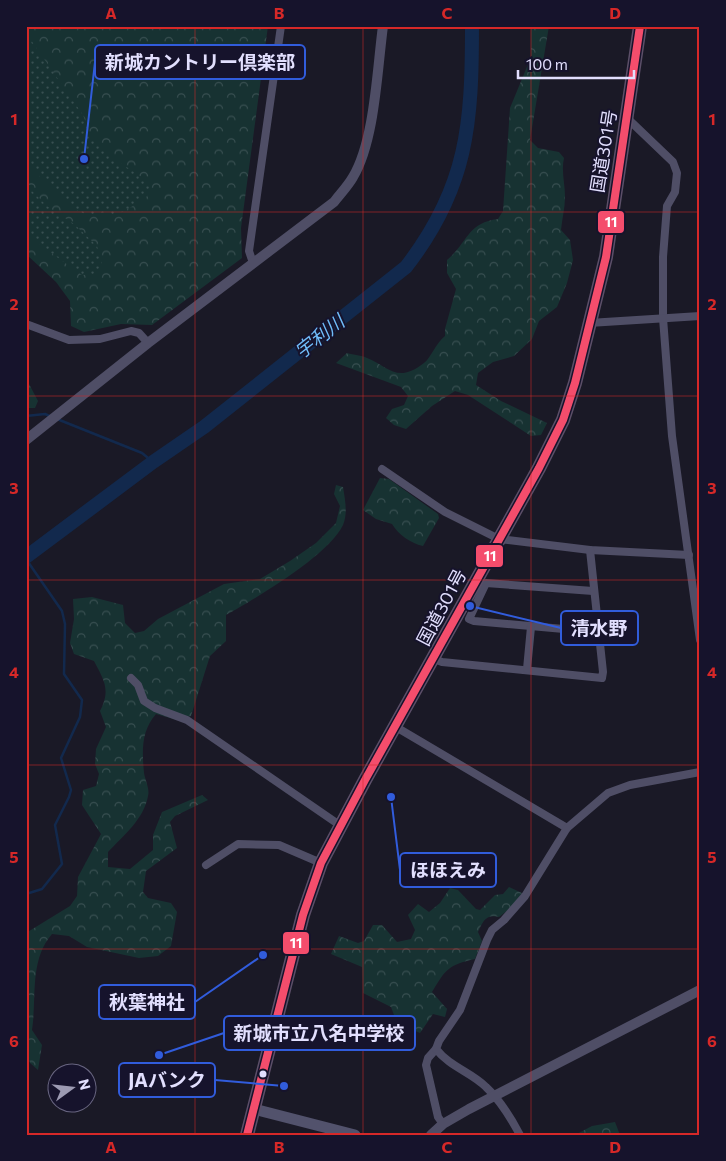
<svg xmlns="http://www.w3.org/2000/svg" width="726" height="1161" viewBox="0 0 726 1161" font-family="Commissioner,'Noto Sans JP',sans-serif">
<defs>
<pattern id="grass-dots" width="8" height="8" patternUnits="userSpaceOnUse" patternTransform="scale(1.25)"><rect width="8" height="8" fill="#173232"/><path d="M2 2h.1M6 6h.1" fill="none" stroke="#384f51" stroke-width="1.8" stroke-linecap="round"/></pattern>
<pattern id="forest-crowns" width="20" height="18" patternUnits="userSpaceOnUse" patternTransform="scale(1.25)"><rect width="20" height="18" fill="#173232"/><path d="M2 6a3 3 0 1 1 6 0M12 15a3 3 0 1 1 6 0" fill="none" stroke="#384f51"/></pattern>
</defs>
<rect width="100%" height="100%" fill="#1a1926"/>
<polygon fill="url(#grass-dots)" points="26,26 152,172 153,203 92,282 26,244"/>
<g fill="url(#forest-crowns)">
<polygon points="26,26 268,26 241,228 242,258 152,325 121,324 84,332 71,326 70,301 56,282 26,254 26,235 82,275 95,274 102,264 97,246 74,224 47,206 26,185 26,160 41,178 73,208 87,215 106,212 115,215 126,210 146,198 150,190 149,182 107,154 92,139 83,115 26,33"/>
<path d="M 531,26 L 549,26 L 530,140 L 538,148 L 559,152 L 564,158 C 561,171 565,183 565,197 C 565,208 562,219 561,230 L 570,240 L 573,260 L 567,283 L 557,307 L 539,321 L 532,339 L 514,356 L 493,362 L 478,373 L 476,385 L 501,401 L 547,423 L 541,435 L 531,436 L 468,395 L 455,391 L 432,406 L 406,429 L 394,425 L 386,418 L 392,409 L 404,405 L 408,396 L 401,387 L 336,363 L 347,353 C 354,355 361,355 367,358 C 389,367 397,384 424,363 C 431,358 435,344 445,336 L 445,329 L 456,289 L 447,273 L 447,260 C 469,241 467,223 498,219 L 503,211 L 510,108 L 531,57 Z"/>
<polygon points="26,371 28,382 38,401 35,408 26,408"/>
<path d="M 380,478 L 389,479 L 438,514 L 439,518 L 423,546 C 410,543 399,535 392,524 L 376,519 L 363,510 Z"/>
<path d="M 336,485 L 343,487 C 345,500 348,513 343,525 C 328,556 256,598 226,615 L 226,641 L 210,656 L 191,716 L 177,720 L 156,714 C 141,731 142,751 144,773 C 145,780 150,789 148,796 C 144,819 123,836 108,852 L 108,867 L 130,869 L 153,850 L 153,835 L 162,812 L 202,795 L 208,800 L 175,816 L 170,822 L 177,848 L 146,871 L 143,892 L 148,898 L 171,903 L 177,912 L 171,946 L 158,956 L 139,958 L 87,947 L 69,936 L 52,934 C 29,960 37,998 32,1030 L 42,1045 L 38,1070 L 30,1063 L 26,1049 L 26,933 L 70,906 L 77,896 L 78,877 L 101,834 L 82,805 L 83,790 L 96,786 L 99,774 L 95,764 L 96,749 L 106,727 L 100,711 C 111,690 104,680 94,661 L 74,654 L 70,643 L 74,619 L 73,599 L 92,597 L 123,605 L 125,623 L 135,633 L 144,631 L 158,619 L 224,584 L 260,579 L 290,561 L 316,543 L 336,523 L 340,506 L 334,494 Z"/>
<path d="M 509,887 L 522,893 L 512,907 L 499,917 C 485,914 483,922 478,932 L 482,941 L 475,959 C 448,965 446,969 432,992 L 447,1009 L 445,1017 L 433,1014 L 420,1033 L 397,1023 L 391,1007 L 363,993 L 362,967 L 331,954 L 339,936 L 358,943 L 364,941 L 373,925 L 382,925 L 397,942 L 411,939 L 415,930 L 408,915 L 418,904 L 429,912 L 440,903 L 450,888 L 458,890 L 476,909 L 480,910 L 495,895 L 503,894 Z"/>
<polygon points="615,1122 620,1135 575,1135 592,1126"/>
</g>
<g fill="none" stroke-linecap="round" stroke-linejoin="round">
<g stroke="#12294d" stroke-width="2.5">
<polyline points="26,416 45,414 52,417"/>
<polyline points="57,419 142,453 153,462"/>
<polyline points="26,559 62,611 65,624 64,674 82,700 80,717 61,758 71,790 69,797 55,825 62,864 42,889 26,894"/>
</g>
<path stroke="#12294d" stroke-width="14" d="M 26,557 L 153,462 L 204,427 L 406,267 C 468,187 472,123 472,26"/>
<g stroke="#4f4e66" stroke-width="8">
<polyline points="627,118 673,162 677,173 675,192 667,206 663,257 663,318 672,436 700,640"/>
<polyline points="253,263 249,251 281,26"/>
<polyline points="589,323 700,316"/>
<polyline points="26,324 69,340 100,339 131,331 139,333 148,343"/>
<polyline points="382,469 445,512 499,539 590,550 689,555"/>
<polyline points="593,591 486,583 469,619 474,621 597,632"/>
<polyline points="434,659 442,662 602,678 603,672 590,550"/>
<polyline points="527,669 531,627"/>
<polyline points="131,678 138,685 144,701 155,708 187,720 341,826"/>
<polyline points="396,727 567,828"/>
<polyline points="206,865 238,844 279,845 321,863"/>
<polyline points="436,1049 428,1058 426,1065 438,1117 443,1124"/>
<path d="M 520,1135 C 511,1118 500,1100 486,1087 C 471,1072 450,1067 436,1049 L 439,1041 L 460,1010 L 487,940 L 492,930 L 504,920 L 525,896 L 567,828 L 608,793 L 630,785 L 700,772"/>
</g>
<g stroke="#4f4e66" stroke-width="10">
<path d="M 26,440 L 148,343 L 334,202 C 340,194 348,186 353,177 C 375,140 377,70 383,26"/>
<polyline points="431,1135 443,1124 469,1109 700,990"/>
</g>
<polyline stroke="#52526c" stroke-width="11" points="254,1109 355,1135"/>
<polyline stroke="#5c4f68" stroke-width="14" points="247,1135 303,915 321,863 365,780 539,468 563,420 575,383 606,257 640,26"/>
<g stroke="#16132c" stroke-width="11">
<polyline id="bus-1" points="247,1135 303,915 321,863 365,780 539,468 563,420 575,383 606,257 640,26"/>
</g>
<use href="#bus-1" stroke="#f44d6c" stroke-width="8"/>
</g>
<path fill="none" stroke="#d62828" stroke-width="1" stroke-opacity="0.55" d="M 195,26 L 195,1135M 363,26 L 363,1135M 531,26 L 531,1135M 26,212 L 700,212M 26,396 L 700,396M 26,580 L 700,580M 26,765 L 700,765M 26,949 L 700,949"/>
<circle fill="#e2dffe" stroke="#16132c" stroke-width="2" cx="263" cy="1074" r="4.5"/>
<g text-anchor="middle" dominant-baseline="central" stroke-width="4" stroke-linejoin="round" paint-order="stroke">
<g font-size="18" fill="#e2dffe" stroke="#16132c">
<text transform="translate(603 151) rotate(-81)">国道301号</text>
<text transform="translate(441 607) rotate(-62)">国道301号</text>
</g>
<g font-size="19" font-style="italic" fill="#70bdfa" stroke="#16132c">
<text transform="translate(319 336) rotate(-38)">宇利川</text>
</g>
</g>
<path fill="none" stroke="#315cdc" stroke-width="2" d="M84 159L95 62M470 606L561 628M391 797L400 870M263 955L195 1002M159 1055L224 1033M284 1086L215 1080"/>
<g fill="#315cdc" stroke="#16132c" stroke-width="2">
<circle cx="84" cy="159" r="5"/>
<circle cx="470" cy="606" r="5"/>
<circle cx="391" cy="797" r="5"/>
<circle cx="263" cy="955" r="5"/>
<circle cx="159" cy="1055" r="5"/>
<circle cx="284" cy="1086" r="5"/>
</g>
<g fill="#16132c" stroke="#315cdc" stroke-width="2">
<rect x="95" y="45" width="210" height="34" rx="5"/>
<rect x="561" y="611" width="77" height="34" rx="5"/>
<rect x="400" y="853" width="96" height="34" rx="5"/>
<rect x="99" y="985" width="96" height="34" rx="5"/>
<rect x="224" y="1016" width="191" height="34" rx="5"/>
<rect x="119" y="1063" width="96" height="34" rx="5"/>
</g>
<g font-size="19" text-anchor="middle" font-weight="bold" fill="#e2dffe">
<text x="200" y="69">新城カントリー倶楽部</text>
<text x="599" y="635">清水野</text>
<text x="448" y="877">ほほえみ</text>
<text x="147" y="1009">秋葉神社</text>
<text x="319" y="1040">新城市立八名中学校</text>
<text x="167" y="1087">JAバンク</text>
</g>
<g stroke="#16132c" stroke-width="2">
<rect x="597" y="210" width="28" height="24" rx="5" fill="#f44d6c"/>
<rect x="475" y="544" width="29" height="24" rx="5" fill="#f44d6c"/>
<rect x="282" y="931" width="28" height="24" rx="5" fill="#f44d6c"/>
</g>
<g font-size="14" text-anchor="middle" font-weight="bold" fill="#fff">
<text x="611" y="227">11</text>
<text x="490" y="561">11</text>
<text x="296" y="948">11</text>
</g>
<rect width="726" height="1161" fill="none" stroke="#16132c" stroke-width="55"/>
<g transform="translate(72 1088) rotate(75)"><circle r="24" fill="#16132c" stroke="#686580"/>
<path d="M0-4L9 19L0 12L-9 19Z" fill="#9c9ab2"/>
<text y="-8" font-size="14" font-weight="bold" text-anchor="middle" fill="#e2dffe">N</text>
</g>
<path d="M518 70v8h116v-8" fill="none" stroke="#e2dffe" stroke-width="2.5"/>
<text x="526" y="70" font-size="15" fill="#e2dffe" stroke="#16132c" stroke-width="4" paint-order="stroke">100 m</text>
<rect x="28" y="28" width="670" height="1106" fill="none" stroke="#d62828" stroke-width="2"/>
<g font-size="16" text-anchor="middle" font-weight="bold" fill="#d62828">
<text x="111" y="19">A</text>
<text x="279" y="19">B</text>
<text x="447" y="19">C</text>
<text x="615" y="19">D</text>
<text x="14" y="125">1</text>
<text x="712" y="125">1</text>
<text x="14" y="310">2</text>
<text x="712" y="310">2</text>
<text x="14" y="494">3</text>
<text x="712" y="494">3</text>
<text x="14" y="678">4</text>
<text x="712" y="678">4</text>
<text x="14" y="863">5</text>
<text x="712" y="863">5</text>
<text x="14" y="1047">6</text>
<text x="712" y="1047">6</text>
<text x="111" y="1153">A</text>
<text x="279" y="1153">B</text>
<text x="447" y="1153">C</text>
<text x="615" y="1153">D</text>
</g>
</svg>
